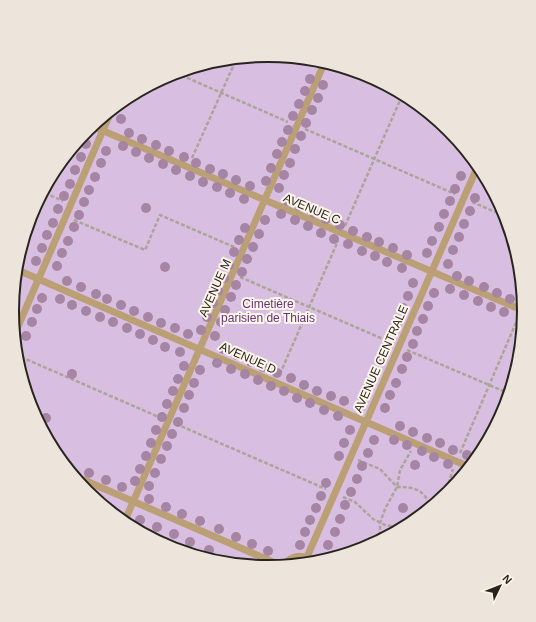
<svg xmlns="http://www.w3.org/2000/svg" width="536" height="622" viewBox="0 0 536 622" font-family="Helvetica,sans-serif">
<rect width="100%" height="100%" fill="#f3e9da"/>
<circle fill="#d8bfe1" cx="268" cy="311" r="253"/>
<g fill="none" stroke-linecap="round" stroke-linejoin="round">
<g stroke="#aca498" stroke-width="2.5" stroke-dasharray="4 2" stroke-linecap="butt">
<polyline points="176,73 288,122"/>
<polyline points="305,129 455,194"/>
<polyline points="192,158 235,62"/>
<polyline points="45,193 63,201"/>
<polyline points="472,202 505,216"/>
<polyline points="74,220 145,250 160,215 234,247"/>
<polyline points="345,226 401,98"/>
<polyline points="240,277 390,342"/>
<polyline points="407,350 508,393"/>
<polyline points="21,357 161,418"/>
<polyline points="280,374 338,241"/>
<polyline points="176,424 326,489"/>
<polyline points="460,453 518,318"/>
<path d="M 358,460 L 380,469 L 397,487 C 414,487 423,489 430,505"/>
<polyline points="445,495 453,469"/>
<polyline points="343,497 355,502 373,519 385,525 397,527"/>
<polyline points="376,541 380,532 380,523 385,509 397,487 400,470 411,451"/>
</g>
<g stroke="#bca075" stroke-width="7">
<polyline points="92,126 524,311"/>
<polyline points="20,271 467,466"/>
<polyline points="16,331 110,114"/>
<polyline points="77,477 280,565"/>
<polyline points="126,518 323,66"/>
<polyline points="307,557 476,170"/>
<path d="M 285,564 C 291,556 300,554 309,559"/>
</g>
</g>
<g fill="#a585a3">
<circle cx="310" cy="79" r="5"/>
<circle cx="323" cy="85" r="5"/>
<circle cx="305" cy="91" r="5"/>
<circle cx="318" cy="98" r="5"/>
<circle cx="299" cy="104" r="5"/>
<circle cx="312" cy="110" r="5"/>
<circle cx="293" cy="116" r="5"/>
<circle cx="121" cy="119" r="5"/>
<circle cx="306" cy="123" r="5"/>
<circle cx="288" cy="130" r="5"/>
<circle cx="129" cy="133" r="5"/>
<circle cx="301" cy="136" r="5"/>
<circle cx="142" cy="139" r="5"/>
<circle cx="282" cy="142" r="5"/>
<circle cx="86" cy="144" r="5"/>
<circle cx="156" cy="145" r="5"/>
<circle cx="123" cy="146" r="5"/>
<circle cx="295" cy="149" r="5"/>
<circle cx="106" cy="151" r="5"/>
<circle cx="169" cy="151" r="5"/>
<circle cx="136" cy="152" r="5"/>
<circle cx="277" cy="154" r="5"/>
<circle cx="81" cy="157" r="5"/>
<circle cx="184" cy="157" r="5"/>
<circle cx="149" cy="158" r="5"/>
<circle cx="101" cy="163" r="5"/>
<circle cx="196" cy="163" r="5"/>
<circle cx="290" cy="163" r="5"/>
<circle cx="163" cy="164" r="5"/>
<circle cx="271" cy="168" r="5"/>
<circle cx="210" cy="169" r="5"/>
<circle cx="75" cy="170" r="5"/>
<circle cx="176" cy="170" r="5"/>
<circle cx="223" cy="174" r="5"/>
<circle cx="284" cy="175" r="5"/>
<circle cx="190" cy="176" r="5"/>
<circle cx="461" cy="176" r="5"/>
<circle cx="95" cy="177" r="5"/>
<circle cx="236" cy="180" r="5"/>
<circle cx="266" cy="181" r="5"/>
<circle cx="203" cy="182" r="5"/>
<circle cx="70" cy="184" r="5"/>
<circle cx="250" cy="186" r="5"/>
<circle cx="217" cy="187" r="5"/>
<circle cx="279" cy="188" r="5"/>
<circle cx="455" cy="189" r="5"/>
<circle cx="89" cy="190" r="5"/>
<circle cx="230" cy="193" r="5"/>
<circle cx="64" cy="196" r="5"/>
<circle cx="475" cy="198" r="5"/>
<circle cx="244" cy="199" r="5"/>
<circle cx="287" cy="201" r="5"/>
<circle cx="450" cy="201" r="5"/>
<circle cx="84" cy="202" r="5"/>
<circle cx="299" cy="206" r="5"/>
<circle cx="146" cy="208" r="5"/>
<circle cx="58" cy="209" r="5"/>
<circle cx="470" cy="211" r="5"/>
<circle cx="314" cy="213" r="5"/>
<circle cx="281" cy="214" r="5"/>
<circle cx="444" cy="214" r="5"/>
<circle cx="79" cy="215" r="5"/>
<circle cx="326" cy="219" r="5"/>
<circle cx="265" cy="220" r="5"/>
<circle cx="295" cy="220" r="5"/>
<circle cx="53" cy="223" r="5"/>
<circle cx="464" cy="224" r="5"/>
<circle cx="340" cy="225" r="5"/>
<circle cx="308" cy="226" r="5"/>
<circle cx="74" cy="227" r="5"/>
<circle cx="439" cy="227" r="5"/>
<circle cx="245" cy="228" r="5"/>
<circle cx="353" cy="231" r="5"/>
<circle cx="321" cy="233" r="5"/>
<circle cx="259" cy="234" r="5"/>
<circle cx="47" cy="235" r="5"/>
<circle cx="367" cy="237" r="5"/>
<circle cx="459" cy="237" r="5"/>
<circle cx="334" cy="239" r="5"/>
<circle cx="239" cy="240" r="5"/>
<circle cx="68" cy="241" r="5"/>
<circle cx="432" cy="241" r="5"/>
<circle cx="379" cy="242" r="5"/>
<circle cx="348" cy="244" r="5"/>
<circle cx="253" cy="247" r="5"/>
<circle cx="42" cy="248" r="5"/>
<circle cx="393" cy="248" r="5"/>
<circle cx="453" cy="250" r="5"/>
<circle cx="362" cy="251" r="5"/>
<circle cx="234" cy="252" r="5"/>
<circle cx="62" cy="253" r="5"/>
<circle cx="427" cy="253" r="5"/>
<circle cx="407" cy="255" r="5"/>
<circle cx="375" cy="256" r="5"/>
<circle cx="247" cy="259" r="5"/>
<circle cx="36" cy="261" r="5"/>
<circle cx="387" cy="262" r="5"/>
<circle cx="448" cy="264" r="5"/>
<circle cx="229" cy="265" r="5"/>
<circle cx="57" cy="266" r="5"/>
<circle cx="165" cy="267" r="5"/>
<circle cx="402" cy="268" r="5"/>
<circle cx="242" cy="272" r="5"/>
<circle cx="457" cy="276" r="5"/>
<circle cx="224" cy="278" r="5"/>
<circle cx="67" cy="281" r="5"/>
<circle cx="469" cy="281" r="5"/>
<circle cx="413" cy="283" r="5"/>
<circle cx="236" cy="285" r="5"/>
<circle cx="81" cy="287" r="5"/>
<circle cx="484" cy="287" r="5"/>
<circle cx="450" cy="289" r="5"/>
<circle cx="218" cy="291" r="5"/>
<circle cx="434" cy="293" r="5"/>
<circle cx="497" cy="293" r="5"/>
<circle cx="96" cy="294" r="5"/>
<circle cx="464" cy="295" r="5"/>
<circle cx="408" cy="296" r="5"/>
<circle cx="231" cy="297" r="5"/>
<circle cx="42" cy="298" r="5"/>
<circle cx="60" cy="299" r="5"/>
<circle cx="107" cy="299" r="5"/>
<circle cx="510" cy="299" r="5"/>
<circle cx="478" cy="301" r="5"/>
<circle cx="213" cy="303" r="5"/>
<circle cx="72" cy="305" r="5"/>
<circle cx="121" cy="305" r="5"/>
<circle cx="428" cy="306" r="5"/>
<circle cx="491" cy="307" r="5"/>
<circle cx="403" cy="308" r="5"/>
<circle cx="37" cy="309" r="5"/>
<circle cx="225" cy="310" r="5"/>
<circle cx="86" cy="311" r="5"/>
<circle cx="134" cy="311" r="5"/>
<circle cx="504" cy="312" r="5"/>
<circle cx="100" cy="317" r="5"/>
<circle cx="148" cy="317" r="5"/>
<circle cx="207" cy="317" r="5"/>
<circle cx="423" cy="319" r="5"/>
<circle cx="398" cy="321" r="5"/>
<circle cx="32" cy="322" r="5"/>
<circle cx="113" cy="322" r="5"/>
<circle cx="221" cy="322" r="5"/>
<circle cx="161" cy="323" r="5"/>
<circle cx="127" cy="328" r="5"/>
<circle cx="175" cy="328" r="5"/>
<circle cx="201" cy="330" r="5"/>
<circle cx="417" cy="331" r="5"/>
<circle cx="140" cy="334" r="5"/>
<circle cx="188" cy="334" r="5"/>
<circle cx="392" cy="334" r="5"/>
<circle cx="26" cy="336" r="5"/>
<circle cx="215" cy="336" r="5"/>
<circle cx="153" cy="340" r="5"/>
<circle cx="413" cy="344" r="5"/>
<circle cx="165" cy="347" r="5"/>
<circle cx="386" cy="347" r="5"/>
<circle cx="223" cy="349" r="5"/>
<circle cx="180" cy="352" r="5"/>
<circle cx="237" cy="355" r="5"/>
<circle cx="407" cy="357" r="5"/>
<circle cx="381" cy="360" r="5"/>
<circle cx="251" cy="362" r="5"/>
<circle cx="217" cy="363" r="5"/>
<circle cx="184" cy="366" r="5"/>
<circle cx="263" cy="367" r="5"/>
<circle cx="231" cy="369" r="5"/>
<circle cx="402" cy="369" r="5"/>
<circle cx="200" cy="370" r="5"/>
<circle cx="277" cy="373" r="5"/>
<circle cx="375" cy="373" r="5"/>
<circle cx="72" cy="374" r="5"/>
<circle cx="245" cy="374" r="5"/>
<circle cx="291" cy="378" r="5"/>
<circle cx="178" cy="379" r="5"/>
<circle cx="258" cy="380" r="5"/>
<circle cx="194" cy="383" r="5"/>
<circle cx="396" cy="383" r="5"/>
<circle cx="304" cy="385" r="5"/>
<circle cx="271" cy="386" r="5"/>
<circle cx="369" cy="386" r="5"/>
<circle cx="173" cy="391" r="5"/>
<circle cx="284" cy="391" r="5"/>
<circle cx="317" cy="391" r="5"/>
<circle cx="189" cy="395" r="5"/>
<circle cx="390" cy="395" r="5"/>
<circle cx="331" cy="396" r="5"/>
<circle cx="297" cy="398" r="5"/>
<circle cx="364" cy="399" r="5"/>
<circle cx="344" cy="401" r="5"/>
<circle cx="310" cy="403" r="5"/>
<circle cx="167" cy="404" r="5"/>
<circle cx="184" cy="408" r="5"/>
<circle cx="385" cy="408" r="5"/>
<circle cx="324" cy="410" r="5"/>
<circle cx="338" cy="416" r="5"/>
<circle cx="162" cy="417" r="5"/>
<circle cx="46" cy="418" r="5"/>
<circle cx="178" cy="422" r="5"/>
<circle cx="400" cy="426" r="5"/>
<circle cx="156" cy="430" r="5"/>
<circle cx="350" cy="430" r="5"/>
<circle cx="413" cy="432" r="5"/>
<circle cx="172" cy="434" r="5"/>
<circle cx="427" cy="438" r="5"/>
<circle cx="374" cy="440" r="5"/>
<circle cx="394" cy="440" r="5"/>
<circle cx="151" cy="443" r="5"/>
<circle cx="344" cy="443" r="5"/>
<circle cx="440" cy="443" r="5"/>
<circle cx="407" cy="445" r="5"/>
<circle cx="167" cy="446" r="5"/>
<circle cx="453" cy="450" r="5"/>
<circle cx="422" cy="451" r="5"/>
<circle cx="368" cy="453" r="5"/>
<circle cx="467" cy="455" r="5"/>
<circle cx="146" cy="456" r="5"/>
<circle cx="339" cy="456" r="5"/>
<circle cx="434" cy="457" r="5"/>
<circle cx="161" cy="459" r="5"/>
<circle cx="448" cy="464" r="5"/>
<circle cx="415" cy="465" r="5"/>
<circle cx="362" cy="466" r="5"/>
<circle cx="140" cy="469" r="5"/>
<circle cx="89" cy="473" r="5"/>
<circle cx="155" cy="473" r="5"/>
<circle cx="357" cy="479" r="5"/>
<circle cx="106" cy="480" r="5"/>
<circle cx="135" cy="481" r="5"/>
<circle cx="326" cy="483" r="5"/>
<circle cx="149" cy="486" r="5"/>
<circle cx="122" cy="487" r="5"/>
<circle cx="351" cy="492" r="5"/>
<circle cx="321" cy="496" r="5"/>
<circle cx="149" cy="499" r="5"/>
<circle cx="345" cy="505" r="5"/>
<circle cx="166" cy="507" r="5"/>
<circle cx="316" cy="508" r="5"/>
<circle cx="403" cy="508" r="5"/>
<circle cx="182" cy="514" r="5"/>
<circle cx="340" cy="519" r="5"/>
<circle cx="140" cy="520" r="5"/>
<circle cx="310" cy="520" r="5"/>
<circle cx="200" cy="521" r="5"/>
<circle cx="157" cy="527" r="5"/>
<circle cx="219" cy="529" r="5"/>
<circle cx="305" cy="532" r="5"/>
<circle cx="335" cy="532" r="5"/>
<circle cx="174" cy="534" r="5"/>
<circle cx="236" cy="537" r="5"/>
<circle cx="190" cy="542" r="5"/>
<circle cx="252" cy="544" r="5"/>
<circle cx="300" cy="545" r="5"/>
<circle cx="328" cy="545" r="5"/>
<circle cx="209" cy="550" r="5"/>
<circle cx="268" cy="551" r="5"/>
</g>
<g text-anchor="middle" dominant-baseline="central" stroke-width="4" stroke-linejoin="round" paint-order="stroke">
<g font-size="12" fill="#28251f" stroke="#fef6eb">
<text transform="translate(312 209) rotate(23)">AVENUE C</text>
<text transform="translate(215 288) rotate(-66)">AVENUE M</text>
<text transform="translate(248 358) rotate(24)">AVENUE D</text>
<text transform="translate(381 359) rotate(-66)">AVENUE CENTRALE</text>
</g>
<g font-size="12" fill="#663476" stroke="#fef6eb">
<text x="268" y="304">Cimetière<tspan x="268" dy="14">parisien de Thiais</tspan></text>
</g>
</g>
<path d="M0 0H536V622H0ZM19 311a249 249 0 1 1 498 0a249 249 0 1 1-498 0Z" fill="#ede5db" fill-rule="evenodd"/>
<path fill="none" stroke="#28251f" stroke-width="2" d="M19 311a249 249 0 1 1 498 0a249 249 0 1 1-498 0Z"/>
<g transform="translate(500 586) rotate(47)" stroke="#fef6eb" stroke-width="3" paint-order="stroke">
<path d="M0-3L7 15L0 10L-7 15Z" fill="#28251f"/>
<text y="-6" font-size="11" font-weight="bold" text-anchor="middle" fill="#28251f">N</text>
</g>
</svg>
